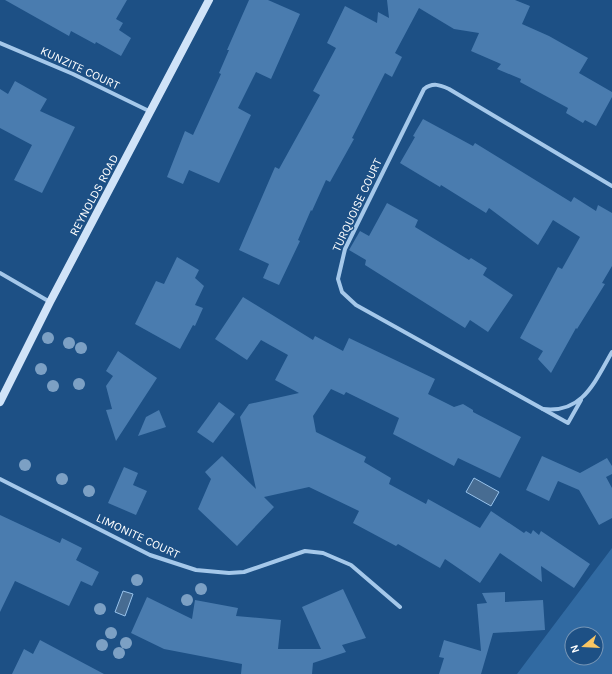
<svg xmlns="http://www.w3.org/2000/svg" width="612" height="674" viewBox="0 0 612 674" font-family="Karla,sans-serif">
<rect width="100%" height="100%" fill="#1d5085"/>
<path fill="#316aa2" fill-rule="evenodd" d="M 612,548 L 612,674 L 517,674 ZM 572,634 L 596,634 L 596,658 L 572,658 Z"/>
<g fill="#476c92" stroke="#98c3ec">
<polygon points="474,478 499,492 491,506 466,492"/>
<polygon points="123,591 133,594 125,616 115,612"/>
</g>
<g fill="#4a7caf">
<polygon points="5,0 127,0 116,19 123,23 119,30 131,38 121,56 96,42 95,44 71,31 69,36"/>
<polygon points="249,0 268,0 300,14 271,79 256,72 238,108 251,115 219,183 189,170 183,184 167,177 185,131 193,135 221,74 219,73 229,50 227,50"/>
<polygon points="387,0 515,0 530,6 522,24 549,36 588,58 579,73 612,92 612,97 596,126 585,120 583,123 566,113 568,108 520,82 521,79 497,69 501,64 471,51 479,33 454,29 419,8 395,53 402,57 392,77 385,73 352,138 354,139 330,182 326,180 312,211 311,210 298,240 300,241 279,285 263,278 269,264 239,250 275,167 279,169 320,95 313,91 336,48 327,43 345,6 377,23 378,12 389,18"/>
<polygon points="15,81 47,99 40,111 75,127 42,193 14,180 32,145 0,128 0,89 8,94"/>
<polygon points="423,119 473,146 475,143 571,202 574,197 596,211 598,205 612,213 612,266 602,283 605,284 577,329 576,328 551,373 538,359 543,351 520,338 558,267 562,269 580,237 553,220 538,245 489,208 486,213 441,185 440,187 400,163 415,137 413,136"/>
<polygon points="387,203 418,220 415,227 469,260 471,258 487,268 483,275 513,295 488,332 470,320 465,328 365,265 366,260 349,250 360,231 369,236"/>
<polygon points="177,257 199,270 195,278 204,286 195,305 203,308 195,326 193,325 180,349 135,324 156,281 164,284"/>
<polygon points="243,297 313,340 315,336 343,351 349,338 435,379 428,394 454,407 463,404 473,410 473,412 521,437 500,478 458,458 454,466 393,434 399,418 346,392 344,395 331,389 313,416 316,432 366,457 364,462 391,478 389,484 426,504 428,499 480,528 491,511 524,533 526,531 531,534 533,530 539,535 541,531 590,564 574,588 541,566 542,582 500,553 480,583 445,559 440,568 398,544 396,546 353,523 359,511 309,487 264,497 274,507 237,546 198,509 211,479 205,472 222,456 256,489 240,417 249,404 299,393 275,380 288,355 261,340 247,360 215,339"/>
<polygon points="118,351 157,378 116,441 106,410 112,409 106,386 113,376 106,371"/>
<polygon points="219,402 235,414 213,443 197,432"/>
<polygon points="159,410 166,427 138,436 146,417"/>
<polygon points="542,456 580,473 607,458 612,466 612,474 606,477 612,488 612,518 599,525 579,490 558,481 549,501 526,490"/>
<polygon points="124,467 138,473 133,485 147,491 136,515 108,503"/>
<polygon points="0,515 60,543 62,538 82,548 76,560 99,572 92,586 81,581 69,606 15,581 0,612"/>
<polygon points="343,589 366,638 342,645 346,652 313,663 312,674 241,674 242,664 164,649 131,633 147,597 192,619 195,600 238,608 236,616 281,620 278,649 321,649 302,607"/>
<polygon points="505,592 505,602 543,600 545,630 493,633 481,674 439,674 444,658 439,657 444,640 481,651 477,604 487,603 482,593"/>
<polygon points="40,640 104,674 12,674 24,649 33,654"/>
</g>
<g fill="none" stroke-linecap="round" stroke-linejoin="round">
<g stroke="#a5c8ea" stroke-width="4">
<polyline points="0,43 73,74 151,112"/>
<polyline points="0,273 50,302"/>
<path d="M 581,400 L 568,423 L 356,305 L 342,292 L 338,279 L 345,249 L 424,89 C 433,82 440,85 449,89 L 612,186"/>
<path d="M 543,409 C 583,414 595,381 612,352"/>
<polyline points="0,479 150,555 196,570 229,573 244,572 305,551 323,553 351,565 400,607"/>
</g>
<polyline stroke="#d0e3f8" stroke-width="8" points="0,402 50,302 209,0"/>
</g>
<g fill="#7ca0c4">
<circle cx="48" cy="338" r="6"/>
<circle cx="69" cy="343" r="6"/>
<circle cx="81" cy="348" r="6"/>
<circle cx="41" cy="369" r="6"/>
<circle cx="79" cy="384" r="6"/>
<circle cx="53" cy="386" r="6"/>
<circle cx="25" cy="465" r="6"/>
<circle cx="62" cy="479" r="6"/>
<circle cx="89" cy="491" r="6"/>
<circle cx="137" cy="580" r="6"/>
<circle cx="201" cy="589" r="6"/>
<circle cx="187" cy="600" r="6"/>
<circle cx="100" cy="609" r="6"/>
<circle cx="111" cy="633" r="6"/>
<circle cx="126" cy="643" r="6"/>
<circle cx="102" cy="645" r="6"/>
<circle cx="119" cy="653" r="6"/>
</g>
<g text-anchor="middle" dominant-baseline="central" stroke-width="3" stroke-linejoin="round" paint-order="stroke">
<g font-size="12" fill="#fff" stroke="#1d5085">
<text transform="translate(80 68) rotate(25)">KUNZITE COURT</text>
<text transform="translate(94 195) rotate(-62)">REYNOLDS ROAD</text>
<text transform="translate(357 205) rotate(-65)">TURQUOISE COURT</text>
<text transform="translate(138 536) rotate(25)">LIMONITE COURT</text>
</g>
</g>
<g transform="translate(584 646) rotate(252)"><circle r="19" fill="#1d5085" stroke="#7796b6"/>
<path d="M0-3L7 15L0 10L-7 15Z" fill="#fac663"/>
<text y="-6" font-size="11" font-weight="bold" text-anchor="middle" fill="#ffffff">N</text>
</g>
</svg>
